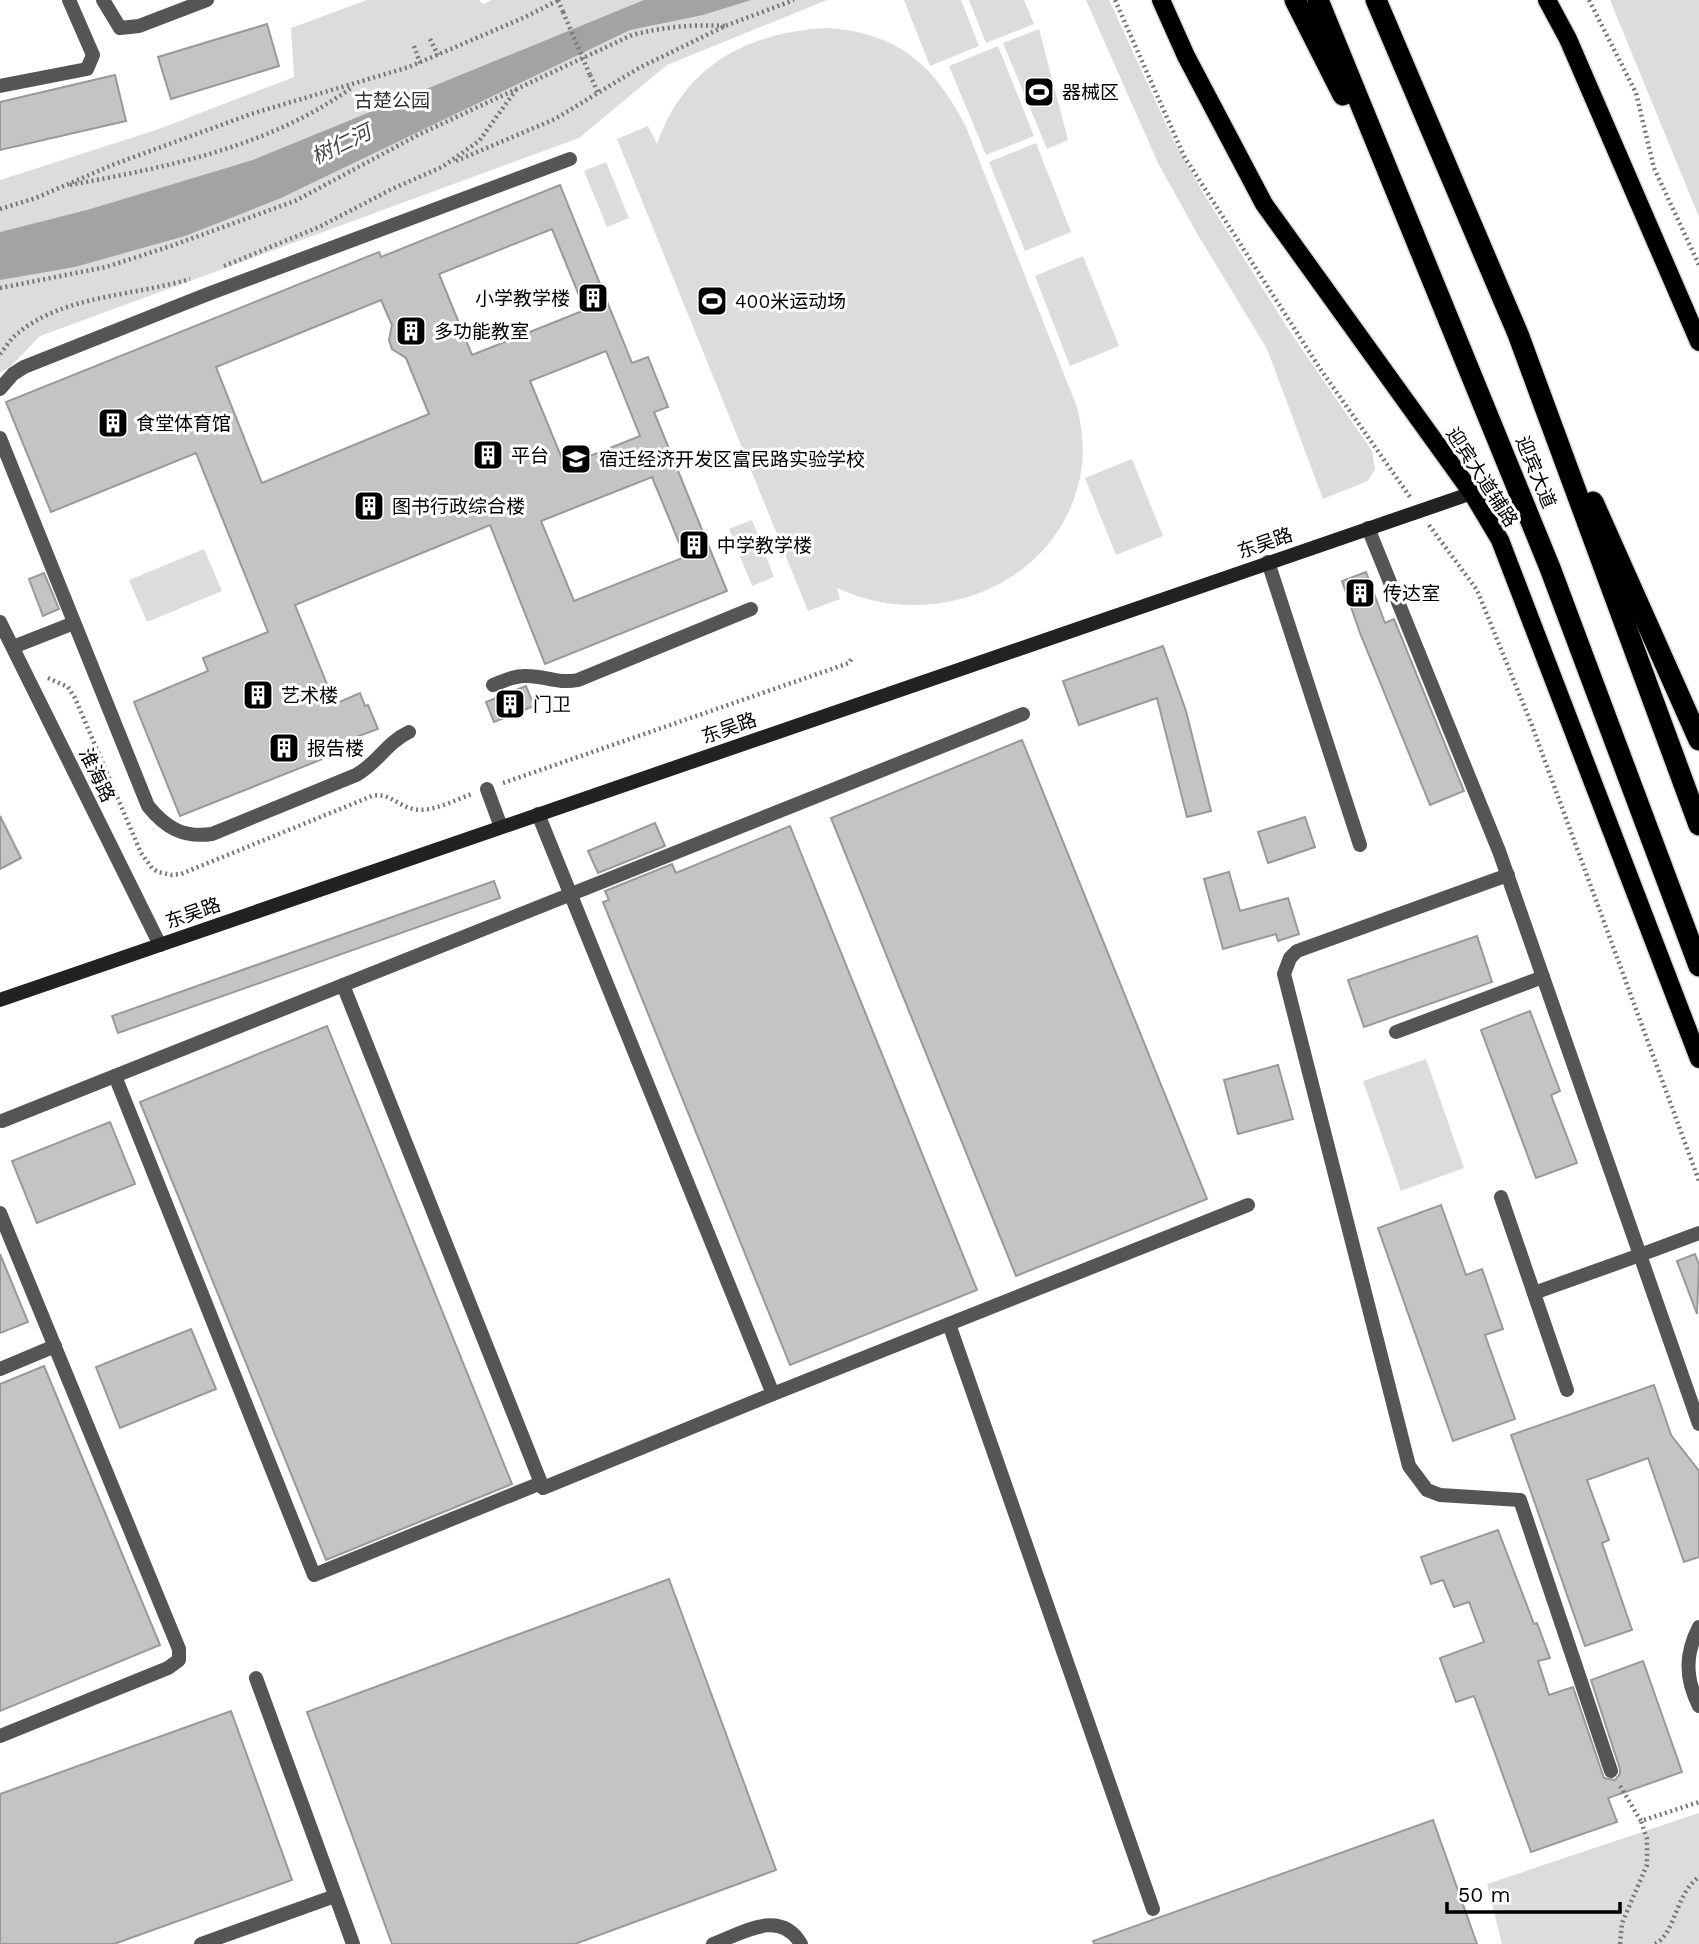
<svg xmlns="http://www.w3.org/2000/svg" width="1699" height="1944" viewBox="0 0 1699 1944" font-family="'Work Sans','Noto Sans SC',sans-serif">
<rect width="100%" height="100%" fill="#fff"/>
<g fill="#dcdcdc">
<polygon points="367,0 479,0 483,4 492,0 827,0 667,65 579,138 40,336 11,366 0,373 0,180 156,130 294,77 291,28"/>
<polygon points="904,0 961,0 979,46 930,66"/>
<polygon points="969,0 1024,0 1034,24 986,43"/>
<polygon points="1086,0 1109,0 1174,141 1202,191 1290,332 1372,451 1375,469 1368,481 1323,499 1267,349 1198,235 1158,163"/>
<polygon points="1610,0 1699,0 1699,217"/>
<path d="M 827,28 C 898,33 934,64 966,127 L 1077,407 C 1082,428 1085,450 1081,472 C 1062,584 934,634 837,588 L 840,599 L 808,611 L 617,139 L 648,126 L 657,144 C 684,66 747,32 827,28 Z"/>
<polygon points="1039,29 1068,140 1047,149 1003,43"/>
<polygon points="998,46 1034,136 986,155 949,66"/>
<polygon points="1036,143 1071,232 1025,251 989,162"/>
<polygon points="606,162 629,218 607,227 584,171"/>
<polygon points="1083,256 1119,346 1070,366 1035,276"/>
<polygon points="1132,459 1163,536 1116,555 1085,478"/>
<polygon points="752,520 774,577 752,586 729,529"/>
<polygon points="204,549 222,591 147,622 129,580"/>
<polygon points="1426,1059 1464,1168 1401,1191 1363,1081"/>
<polygon points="1699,1813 1699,1944 1502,1944 1487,1884"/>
</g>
<polygon fill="#a3a3a3" points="644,0 751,0 703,15 630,30 281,198 185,236 75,267 0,280 0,232 87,210 253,160"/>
<g fill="#c4c4c4" stroke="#999" stroke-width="2" fill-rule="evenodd">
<polygon points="267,24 279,66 171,99 158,57"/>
<polygon points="115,75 126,121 0,150 0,102"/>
<path d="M 560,185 L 632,363 L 648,357 L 668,407 L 654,412 L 727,591 L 545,664 L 490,525 L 295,605 L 335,704 L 360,693 L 365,706 L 368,705 L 378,729 L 337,744 L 340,752 L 180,816 L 134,702 L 208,671 L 203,658 L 268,632 L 196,453 L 51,512 L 6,402 L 379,252 L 381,257 ZM 552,229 L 585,310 L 472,355 L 439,274 ZM 381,300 L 392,325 L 389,340 L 392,349 L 406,358 L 429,414 L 262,483 L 216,367 ZM 606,351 L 640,436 L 565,466 L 530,381 ZM 652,477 L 685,557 L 574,601 L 541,521 Z"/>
<polygon points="1366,572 1385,623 1394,619 1464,791 1430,805 1360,633 1342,581"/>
<polygon points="44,573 59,609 43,616 29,579"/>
<polygon points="1163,646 1186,711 1211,811 1187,817 1157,698 1079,725 1063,681"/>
<polygon points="526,686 534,706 494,722 486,702"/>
<polygon points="1022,740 1207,1199 1016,1276 831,818"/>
<polygon points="0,816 21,858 0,869"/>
<polygon points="1305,817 1315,847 1268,863 1258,832"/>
<polygon points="655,823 665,846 598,873 588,851"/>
<polygon points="790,826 977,1290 790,1365 603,902 609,900 605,891 672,864 676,873"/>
<polygon points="1229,872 1240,911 1288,898 1299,934 1278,941 1276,934 1223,949 1204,879"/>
<polygon points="494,881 500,898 118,1033 112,1016"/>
<polygon points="1477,936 1492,982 1364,1027 1348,980"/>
<polygon points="1530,1011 1560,1091 1551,1095 1577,1163 1536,1178 1481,1030"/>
<polygon points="327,1026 512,1484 326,1560 140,1102"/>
<polygon points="1278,1065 1293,1119 1238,1134 1224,1080"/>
<polygon points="110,1122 135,1184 37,1223 12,1161"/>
<polygon points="1441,1205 1466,1275 1482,1269 1503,1329 1485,1335 1515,1419 1453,1441 1378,1228"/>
<polygon points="0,1254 28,1322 0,1333"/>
<polygon points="1695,1254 1699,1265 1697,1314 1677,1261"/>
<polygon points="191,1329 216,1389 120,1428 96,1367"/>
<polygon points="44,1366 160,1645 0,1711 0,1384"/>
<polygon points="1654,1385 1671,1435 1699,1471 1699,1557 1684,1562 1648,1458 1587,1480 1609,1540 1602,1543 1632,1630 1585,1646 1511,1435"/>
<polygon points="1498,1530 1534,1624 1537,1623 1550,1658 1538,1661 1549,1695 1573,1687 1604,1778 1615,1780 1620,1774 1620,1769 1591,1680 1643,1661 1682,1772 1608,1798 1617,1822 1531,1852 1474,1696 1456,1702 1440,1658 1484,1642 1469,1602 1454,1607 1443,1580 1431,1584 1421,1557"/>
<polygon points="669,1579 776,1870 575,1944 392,1944 307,1712"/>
<polygon points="231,1711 292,1880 114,1944 0,1944 0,1794"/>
<polygon points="1433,1820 1477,1944 1094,1944 1093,1941"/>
</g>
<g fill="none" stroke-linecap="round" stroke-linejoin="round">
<g stroke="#dbdbdb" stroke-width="21">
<g id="primary">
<polyline points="1161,0 1186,56 1264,204 1472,493 1500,540 1699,1059"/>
<polyline points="1547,0 1568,39 1699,342"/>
</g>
</g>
<g stroke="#dbdbdb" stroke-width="24">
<g id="highway">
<polyline points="1295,0 1343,95"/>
<polyline points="1318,0 1550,568 1699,966"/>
<polyline points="1376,0 1518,334 1699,825"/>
<polyline points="1593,502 1699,740"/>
</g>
</g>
<g stroke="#777" stroke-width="4.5" stroke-dasharray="2 3.5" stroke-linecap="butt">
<polyline points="558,0 563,12"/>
<polyline points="1115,0 1184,156 1319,367 1410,497"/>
<polyline points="1589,0 1636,93 1654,168 1699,265"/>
<polyline points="430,39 438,55"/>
<polyline points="414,46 420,63"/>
<polyline points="590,75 598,93"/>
<polyline points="456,161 555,119 639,68 725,26 794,0"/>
<path d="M 70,185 C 167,167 269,147 351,88"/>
<polyline points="0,209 36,198 112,165 251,114 409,67 523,18 559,0"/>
<polyline points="224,266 319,227 392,189 442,167 479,141 516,90"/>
<path d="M 0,288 L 106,267 L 171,246 L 295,201 L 418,135 L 632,35 C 664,27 692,24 725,26"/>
<path d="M 0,354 C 6,347 11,338 18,333 C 64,295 134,296 190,279"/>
<polyline points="1429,525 1477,590 1531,723 1699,1181"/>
<path d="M 48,678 L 68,687 L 75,698 L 141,853 L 152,868 L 158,872 L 172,875 L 181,874 L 372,796 C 389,792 398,806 413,809 C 432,813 454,800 472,794"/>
<polyline points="503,783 849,663 852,658"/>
<polyline points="1620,1786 1641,1821 1699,1802"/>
<polyline points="1620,1944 1622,1923 1647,1865 1647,1839 1641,1821"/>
<path d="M 1655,1944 C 1676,1933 1675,1894 1699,1877"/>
</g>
<g stroke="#555" stroke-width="14">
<polyline points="103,0 120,28 139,26 207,0"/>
<polyline points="0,86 87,69 93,55 69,0"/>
<polyline points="0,389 13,374 24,367 208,294 570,159"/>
<path d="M 0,438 L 148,806 C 166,828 183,838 212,834 L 356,775 C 378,763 386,743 409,732"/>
<polyline points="1368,528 1499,851 1640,1255 1699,1233"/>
<polyline points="1268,562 1360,845"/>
<polyline points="13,647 74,623"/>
<path d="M 493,685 C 503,681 515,675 527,676 C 546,676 558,684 578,680 L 751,609"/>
<polyline points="487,789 501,827"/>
<polyline points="538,814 773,1394"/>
<polyline points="1508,875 1297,951 1290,958 1284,974 1409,1466 1427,1490 1440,1495 1520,1500 1611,1771"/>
<polyline points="343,985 543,1488 773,1394 1248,1205"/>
<polyline points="1396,1032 1543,977"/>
<polyline points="115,1076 314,1575 541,1483"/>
<polyline points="2,1121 1023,714"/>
<polyline points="1501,1197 1567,1390"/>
<polyline points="0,1213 179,1649 179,1660 168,1668 0,1736"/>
<polyline points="1534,1293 1640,1255 1699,1424"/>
<polyline points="949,1324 1153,1909"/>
<polyline points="0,1369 55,1346"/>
<path d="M 1699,1627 C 1685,1654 1685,1678 1699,1706"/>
<polyline points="256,1678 353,1944"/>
<polyline points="201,1944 335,1896"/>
<path d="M 713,1944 C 743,1933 780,1908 801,1944"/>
</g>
<polyline stroke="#555" stroke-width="14" points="0,622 160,945"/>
<polyline stroke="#222" stroke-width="14" points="0,1000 1472,493"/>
<use href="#primary" stroke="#000" stroke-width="18"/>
<use href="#highway" stroke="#000" stroke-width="21"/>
<polyline stroke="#777" stroke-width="4.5" stroke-dasharray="2 3.5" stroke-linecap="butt" points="563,12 590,75"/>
</g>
<defs>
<g id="stadium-square" transform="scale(1.575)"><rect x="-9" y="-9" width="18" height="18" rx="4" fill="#000" stroke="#fff"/><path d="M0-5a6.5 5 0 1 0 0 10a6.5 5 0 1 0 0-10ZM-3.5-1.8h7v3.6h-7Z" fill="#fff"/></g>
<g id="building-square" transform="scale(1.575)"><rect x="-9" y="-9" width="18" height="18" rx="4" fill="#000" stroke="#fff"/><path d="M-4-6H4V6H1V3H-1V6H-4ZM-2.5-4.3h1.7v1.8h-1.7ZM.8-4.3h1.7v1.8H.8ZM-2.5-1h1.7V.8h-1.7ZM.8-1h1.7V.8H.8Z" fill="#fff"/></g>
<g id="school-square" transform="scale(1.575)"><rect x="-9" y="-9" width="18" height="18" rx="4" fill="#000" stroke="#fff"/><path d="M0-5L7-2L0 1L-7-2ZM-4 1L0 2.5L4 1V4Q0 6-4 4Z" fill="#fff"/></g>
</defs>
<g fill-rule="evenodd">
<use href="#stadium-square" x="1039" y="92"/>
<use href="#building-square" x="593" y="298"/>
<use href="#stadium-square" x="712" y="301"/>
<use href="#building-square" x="411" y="331"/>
<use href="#building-square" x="113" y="423"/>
<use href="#building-square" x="488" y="455"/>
<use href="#school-square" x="576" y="459"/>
<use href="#building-square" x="369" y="506"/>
<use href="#building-square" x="694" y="545"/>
<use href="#building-square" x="1360" y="593"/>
<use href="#building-square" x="258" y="695"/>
<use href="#building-square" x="510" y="704"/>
<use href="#building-square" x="284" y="748"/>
</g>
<g text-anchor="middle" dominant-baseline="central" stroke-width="6" stroke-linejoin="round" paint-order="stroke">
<g font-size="19" fill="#000" stroke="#fff" text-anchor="start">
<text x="1062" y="92">器械区</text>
<text x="570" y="298" text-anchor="end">小学教学楼</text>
<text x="735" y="301">400米运动场</text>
<text x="434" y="331">多功能教室</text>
<text x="136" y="423">食堂体育馆</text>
<text x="511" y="455">平台</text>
<text x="599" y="459">宿迁经济开发区富民路实验学校</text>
<text x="392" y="506">图书行政综合楼</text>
<text x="717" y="545">中学教学楼</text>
<text x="1383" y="593">传达室</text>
<text x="281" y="695">艺术楼</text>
<text x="533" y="704">门卫</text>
<text x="307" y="748">报告楼</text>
</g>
<g font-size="19" fill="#333" stroke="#fff">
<text x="392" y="100">古楚公园</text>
</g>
<g font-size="19" fill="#000" stroke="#fff">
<text transform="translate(1536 472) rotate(68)">迎宾大道</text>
<text transform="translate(1482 477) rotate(57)">迎宾大道辅路</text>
<text transform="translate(1265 543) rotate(-19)">东吴路</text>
<text transform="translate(729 728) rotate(-19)">东吴路</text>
<text transform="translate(97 775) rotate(64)">淮海路</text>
<text transform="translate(193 913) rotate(-19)">东吴路</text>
</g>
<g font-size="21" font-style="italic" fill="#444" stroke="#fff">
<text transform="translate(341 144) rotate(-26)">树仁河</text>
</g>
</g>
<path d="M1447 1902v10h173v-10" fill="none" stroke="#000000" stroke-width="3.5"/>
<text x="1458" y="1902" font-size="21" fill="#000000" stroke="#ffffff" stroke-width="5" paint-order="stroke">50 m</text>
</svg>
